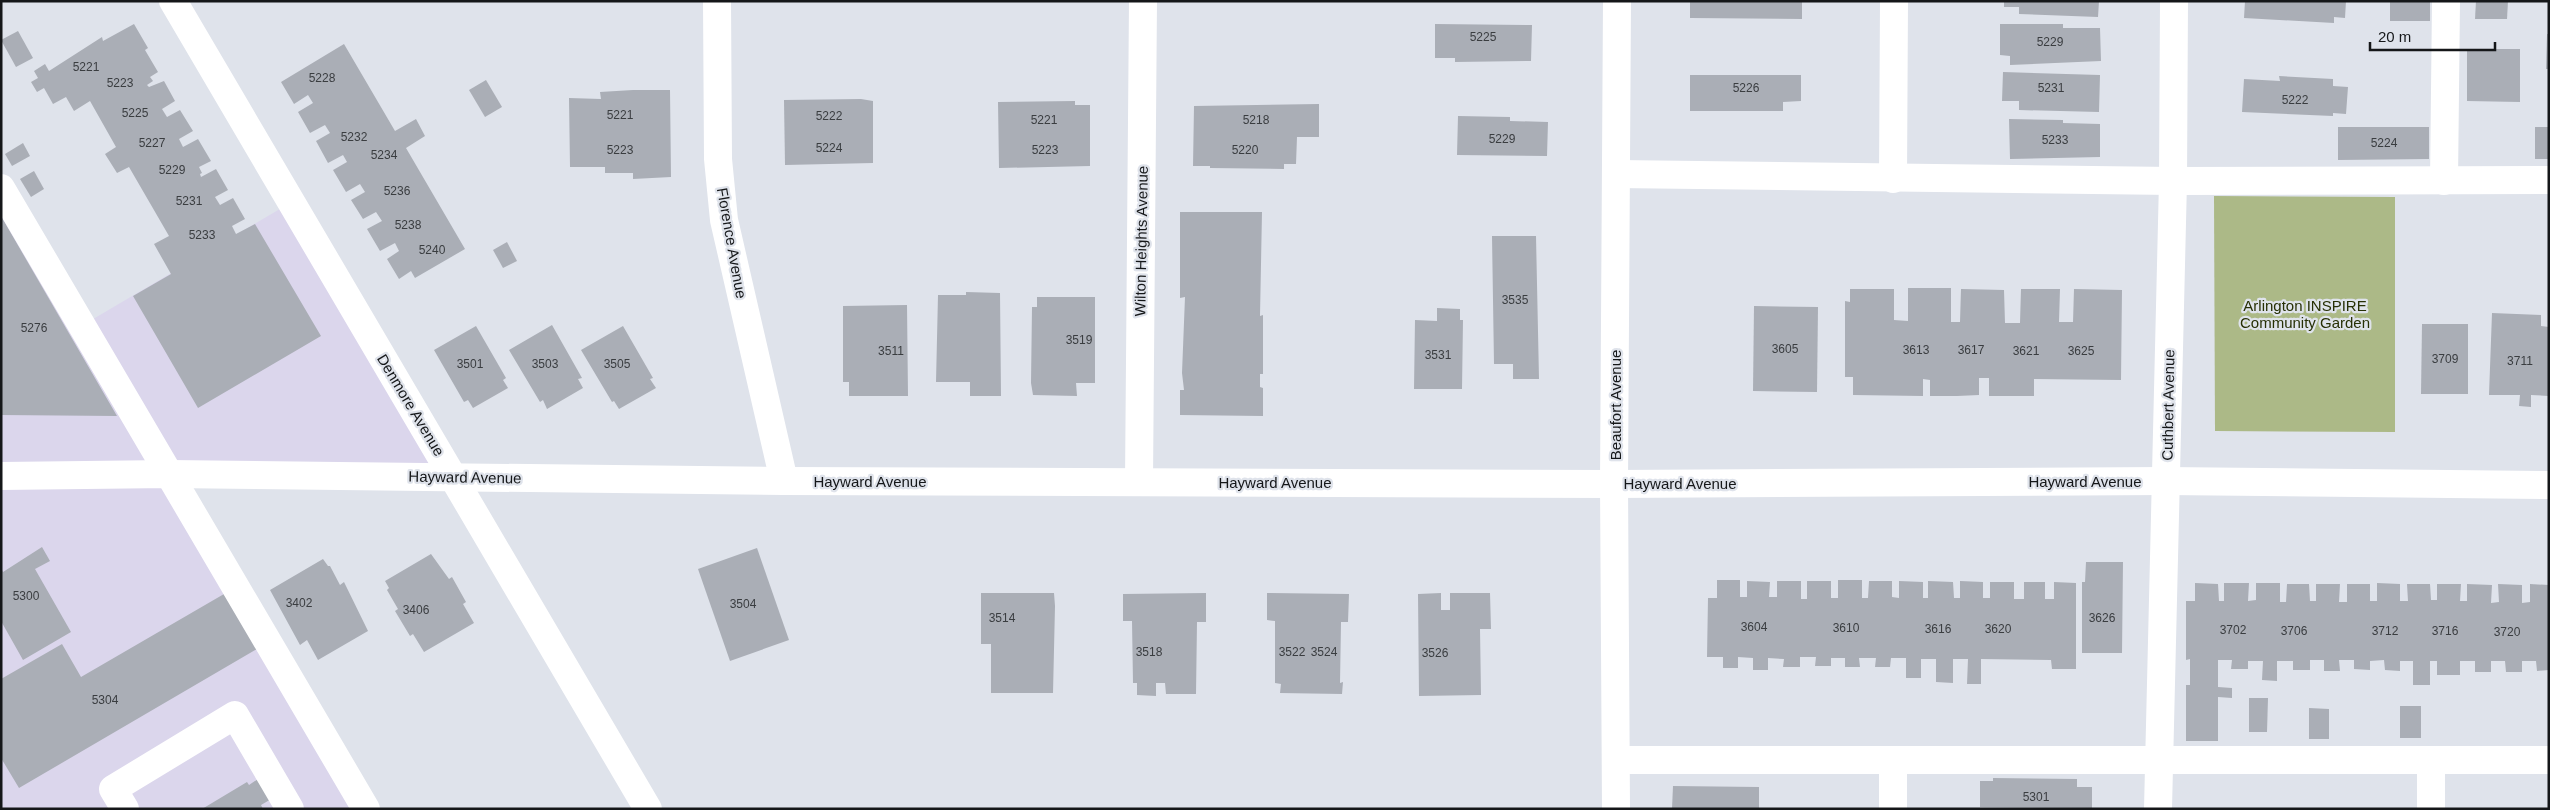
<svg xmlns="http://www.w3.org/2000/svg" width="2550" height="810" viewBox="0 0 2550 810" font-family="Helvetica,sans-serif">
<rect width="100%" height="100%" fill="#dfe3eb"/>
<polygon fill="#dbd6ec" points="1,187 83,325 290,203 442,470 172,474 367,809 1,809"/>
<polygon fill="#acb987" points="2214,196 2395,197 2395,432 2215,431"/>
<g fill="#aaaeb6">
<polygon points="1690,1 1802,1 1802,19 1690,18"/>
<polygon points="2004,1 2099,1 2098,17 2019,14 2019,7 2004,7"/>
<polygon points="2245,1 2346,1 2345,18 2334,17 2334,23 2244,18"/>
<rect x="2390" y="1" width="40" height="20"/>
<polygon points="2476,1 2508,1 2507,19 2475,19"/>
<polygon points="134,24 148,48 145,50 158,72 150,77 153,81 147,85 149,87 164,81 175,101 162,109 167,117 180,110 193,131 179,139 183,147 198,139 211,161 199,167 202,173 200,174 201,177 216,169 228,190 215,197 220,205 233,198 245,219 232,226 236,234 255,224 321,336 198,408 133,296 171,274 154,244 169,236 129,167 117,173 105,154 116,147 90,101 74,111 66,97 53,104 44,88 37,92 31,82 38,78 34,71 45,64 49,71 102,37 103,41"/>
<polygon points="1435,24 1532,25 1531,61 1455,62 1455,58 1435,58"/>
<polygon points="2000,24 2063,24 2063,28 2100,28 2101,61 2010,65 2010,56 2000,55"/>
<polygon points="18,31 33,58 16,67 1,40"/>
<polygon points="2547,34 2549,34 2549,69 2546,69"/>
<polygon points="344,44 395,131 416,119 425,136 406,148 465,249 415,278 411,271 399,279 387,259 399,251 395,243 380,251 367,229 382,221 376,212 363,219 351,200 365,192 360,184 346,192 333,170 347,162 343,155 328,163 316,141 330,133 325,125 310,133 298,112 313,103 308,95 294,104 281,82"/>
<polygon points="2467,49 2520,49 2520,102 2467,101"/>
<polygon points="2003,72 2100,75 2099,112 2019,110 2019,101 2002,101"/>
<polygon points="1690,75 1801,75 1801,101 1783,102 1783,111 1690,111"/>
<polygon points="2279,76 2333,79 2333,86 2348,87 2346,114 2333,113 2333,116 2242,112 2244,79 2280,81"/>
<polygon points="486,80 502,107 485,117 469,90"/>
<polygon points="633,90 670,90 671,177 633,179 633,173 605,173 605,167 570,167 569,98 601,99 600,92"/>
<polygon points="861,99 873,101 873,163 785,165 784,100"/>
<polygon points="1075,101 1075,105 1090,105 1090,166 999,168 998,102"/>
<polygon points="1319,104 1319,137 1297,137 1296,164 1284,164 1284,169 1210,168 1210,166 1193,166 1194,106"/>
<polygon points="1458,116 1510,117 1510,121 1548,122 1547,156 1457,155"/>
<polygon points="2009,119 2063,120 2063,123 2100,124 2100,157 2010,159"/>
<polygon points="2338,127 2429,127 2429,159 2338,160"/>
<rect x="2535" y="127" width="14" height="32"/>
<polygon points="23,143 30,156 12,166 5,154"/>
<polygon points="34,171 44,189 31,197 20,179"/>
<polygon points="1180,212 1262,212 1260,316 1263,315 1263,374 1260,374 1260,387 1263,388 1263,416 1180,415 1180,390 1184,390 1182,373 1185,297 1180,298"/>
<polygon points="1,216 12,235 117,416 1,415"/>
<polygon points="1492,236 1536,236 1539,379 1513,379 1513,364 1494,364"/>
<polygon points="507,242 517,261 503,268 493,250"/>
<polygon points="1908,288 1951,288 1951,322 1960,322 1961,289 2004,290 2005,323 2020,323 2021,289 2060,289 2059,322 2073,322 2074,289 2122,290 2121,380 2034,379 2034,396 1989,396 1989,378 1979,378 1979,395 1957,396 1930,396 1930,380 1923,379 1923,396 1853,395 1853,377 1845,377 1845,301 1850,302 1850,289 1894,289 1894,320 1908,321"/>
<polygon points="966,292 1000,293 1001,396 970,396 970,382 936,382 938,295 966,295"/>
<polygon points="1037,297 1095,297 1095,383 1076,383 1077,396 1033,395 1031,383 1032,307 1037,307"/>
<polygon points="907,305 908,396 849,396 849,382 843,382 843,306"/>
<polygon points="1754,306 1818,307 1817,392 1753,391"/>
<polygon points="1437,308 1460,309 1460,320 1463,320 1462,389 1414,389 1415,320 1437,321"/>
<polygon points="2492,313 2541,315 2541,326 2549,327 2549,396 2531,395 2531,407 2519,406 2520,395 2489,395"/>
<polygon points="2422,324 2468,324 2468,394 2421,394"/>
<polygon points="552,325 582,378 578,379 583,388 547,409 543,400 540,402 509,350"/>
<polygon points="476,326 506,378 503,380 508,388 473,408 468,400 464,402 434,350"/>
<polygon points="623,326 653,378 650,379 656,388 619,409 614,401 612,402 581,350"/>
<polygon points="42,547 50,561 35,569 71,632 23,660 1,621 1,568 3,572"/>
<polygon points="757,548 789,640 730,661 698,569"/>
<polygon points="431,554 449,579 452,577 466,602 463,604 474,623 424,652 413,634 410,636 395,611 398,609 387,590 389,588 385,581"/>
<polygon points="323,559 328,566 330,566 340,585 344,582 368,631 318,660 307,640 300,645 270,590"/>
<polygon points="2086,562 2123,562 2122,653 2082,653 2082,582 2085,582"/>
<polygon points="1717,580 1740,580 1740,597 1747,597 1747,581 1770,582 1769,597 1777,597 1777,581 1801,581 1801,599 1807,599 1807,581 1831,581 1831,598 1838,598 1838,580 1862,580 1862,598 1868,598 1869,581 1892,581 1892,597 1899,598 1899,581 1923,582 1923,598 1928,598 1928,581 1953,582 1954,598 1960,598 1960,581 1983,582 1983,598 1990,598 1990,582 2014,582 2014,599 2024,599 2024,582 2045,582 2045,599 2054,599 2054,582 2076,583 2076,669 2052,669 2051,660 1981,659 1981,684 1967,684 1968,659 1953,659 1953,683 1936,682 1936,659 1921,659 1921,678 1906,678 1906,658 1891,658 1890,667 1875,667 1876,658 1859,658 1860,667 1845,667 1845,658 1831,658 1831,666 1815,666 1816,657 1800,657 1800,667 1783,667 1784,659 1768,658 1768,670 1753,670 1753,658 1738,657 1738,668 1723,668 1723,657 1707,657 1708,598 1717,598"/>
<polygon points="2195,583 2218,584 2219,601 2224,601 2224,583 2249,583 2248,601 2256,600 2256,583 2280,583 2280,602 2286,602 2287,584 2309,584 2310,601 2316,601 2316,584 2340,584 2339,602 2347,602 2347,584 2370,584 2370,601 2377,601 2377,583 2400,584 2400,601 2408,601 2407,584 2430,584 2431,600 2437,600 2437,584 2461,584 2460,601 2467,601 2467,584 2492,585 2491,603 2499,602 2498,584 2522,585 2522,603 2530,602 2530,584 2549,585 2549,670 2537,671 2536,661 2522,661 2522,672 2506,672 2505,661 2491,661 2491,672 2475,672 2475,661 2460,661 2460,675 2437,675 2437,661 2430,661 2430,685 2413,685 2413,661 2400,661 2400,671 2385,670 2384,660 2370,661 2370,670 2354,669 2354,660 2339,660 2340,671 2324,671 2324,660 2310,660 2310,670 2293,670 2293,661 2277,661 2277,681 2262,680 2263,661 2248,661 2248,669 2231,669 2232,660 2218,660 2218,687 2232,688 2232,698 2218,697 2218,741 2186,741 2186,685 2190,685 2190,659 2186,660 2186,601 2195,601"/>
<polygon points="981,593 1054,593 1055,606 1053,693 991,693 991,644 981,644"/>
<polygon points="1206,593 1206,622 1197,622 1196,694 1166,694 1165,683 1156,683 1156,696 1137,695 1137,683 1133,683 1132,621 1123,621 1123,594"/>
<polygon points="1267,593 1349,594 1348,622 1341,622 1340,683 1343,682 1342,694 1280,693 1281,684 1275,683 1275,621 1267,620"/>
<polygon points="1441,593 1441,610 1450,610 1450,593 1490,593 1491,629 1480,629 1481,695 1419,696 1418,594"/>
<polygon points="224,594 257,649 19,788 1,758 1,679 62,644 81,677"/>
<polygon points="2249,698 2268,698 2267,732 2249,732"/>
<rect x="2400" y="706" width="21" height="32"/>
<polygon points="2309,708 2329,709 2329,739 2309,739"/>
<polygon points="261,777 273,798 261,805 263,809 202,809 247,782 249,785"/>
<polygon points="1993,778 2077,779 2077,787 2092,787 2092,808 1980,807 1980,781 1993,781"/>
<polygon points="1673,786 1759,787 1759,809 1672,809"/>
</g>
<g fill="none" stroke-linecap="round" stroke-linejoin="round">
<g stroke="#fff" stroke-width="28">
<polyline points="173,1 648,809"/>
<polyline points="717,1 718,159 724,220 784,481"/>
<polyline points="1616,174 2173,181 2549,180"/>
<polyline points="1893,179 1894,1"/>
<polyline points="2444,181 2446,1"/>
<polyline points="1,188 366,809"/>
<polyline points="1,476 169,474 784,481 1614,484 2166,481 2549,485"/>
<polyline points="1139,481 1143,1"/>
<polyline points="1616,760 2549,760"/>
<polyline points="1893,760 1893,809"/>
<polyline points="125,809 113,789 235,715 290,809"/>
<polyline points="1616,809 1614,484 1617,1"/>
<polyline points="2158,809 2173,181 2174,1"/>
<polyline points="2431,809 2431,760"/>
</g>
</g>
<g text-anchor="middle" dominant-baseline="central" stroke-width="4.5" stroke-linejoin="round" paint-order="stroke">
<g font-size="12" fill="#3a3d40">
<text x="1483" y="37">5225</text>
<text x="2050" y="42">5229</text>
<text x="86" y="67">5221</text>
<text x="322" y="78">5228</text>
<text x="120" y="83">5223</text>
<text x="1746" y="88">5226</text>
<text x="2051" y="88">5231</text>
<text x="2295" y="100">5222</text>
<text x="135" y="113">5225</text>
<text x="620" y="115">5221</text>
<text x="829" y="116">5222</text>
<text x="1044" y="120">5221</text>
<text x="1256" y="120">5218</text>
<text x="354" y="137">5232</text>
<text x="1502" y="139">5229</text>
<text x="2055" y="140">5233</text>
<text x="152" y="143">5227</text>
<text x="2384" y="143">5224</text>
<text x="829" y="148">5224</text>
<text x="620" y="150">5223</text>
<text x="1045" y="150">5223</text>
<text x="1245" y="150">5220</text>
<text x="384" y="155">5234</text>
<text x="172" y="170">5229</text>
<text x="397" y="191">5236</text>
<text x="189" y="201">5231</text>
<text x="408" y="225">5238</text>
<text x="202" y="235">5233</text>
<text x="432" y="250">5240</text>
<text x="1515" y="300">3535</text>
<text x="34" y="328">5276</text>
<text x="1079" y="340">3519</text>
<text x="1785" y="349">3605</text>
<text x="1916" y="350">3613</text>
<text x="1971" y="350">3617</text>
<text x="891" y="351">3511</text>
<text x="2026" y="351">3621</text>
<text x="2081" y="351">3625</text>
<text x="1438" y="355">3531</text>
<text x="2445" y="359">3709</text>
<text x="2520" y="361">3711</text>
<text x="470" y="364">3501</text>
<text x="545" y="364">3503</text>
<text x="617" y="364">3505</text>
<text x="26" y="596">5300</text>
<text x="299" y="603">3402</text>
<text x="743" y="604">3504</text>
<text x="416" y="610">3406</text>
<text x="1002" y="618">3514</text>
<text x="2102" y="618">3626</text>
<text x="1754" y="627">3604</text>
<text x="1846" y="628">3610</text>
<text x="1938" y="629">3616</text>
<text x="1998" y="629">3620</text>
<text x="2233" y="630">3702</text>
<text x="2294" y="631">3706</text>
<text x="2385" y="631">3712</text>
<text x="2445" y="631">3716</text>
<text x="2507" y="632">3720</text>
<text x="1149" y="652">3518</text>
<text x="1292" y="652">3522</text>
<text x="1324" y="652">3524</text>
<text x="1435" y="653">3526</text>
<text x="105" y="700">5304</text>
<text x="2036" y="797">5301</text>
</g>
<g font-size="15" fill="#151719" stroke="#dfe3eb">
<text transform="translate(1141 241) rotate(-89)">Wilton Heights Avenue</text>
<text transform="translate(732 243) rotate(80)">Florence Avenue</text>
<text transform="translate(411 405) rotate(59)">Denmore Avenue</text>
<text transform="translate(1615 405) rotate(-90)">Beaufort Avenue</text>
<text transform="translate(2168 405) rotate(-89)">Cuthbert Avenue</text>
<text transform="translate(465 477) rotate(1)">Hayward Avenue</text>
<text x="870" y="481">Hayward Avenue</text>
<text x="2085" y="481">Hayward Avenue</text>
<text x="1275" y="482">Hayward Avenue</text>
<text x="1680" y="483">Hayward Avenue</text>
</g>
<g font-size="15" fill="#273005" stroke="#dfe3eb">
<text x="2305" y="305">Arlington INSPIRE<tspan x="2305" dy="17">Community Garden</tspan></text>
</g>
</g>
<rect width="2550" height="810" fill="none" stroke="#151719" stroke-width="5"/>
<path d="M2370 42v8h125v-8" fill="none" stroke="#151719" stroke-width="2.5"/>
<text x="2378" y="42" font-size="15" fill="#151719" stroke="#dfe3eb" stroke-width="4" paint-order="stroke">20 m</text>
</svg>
